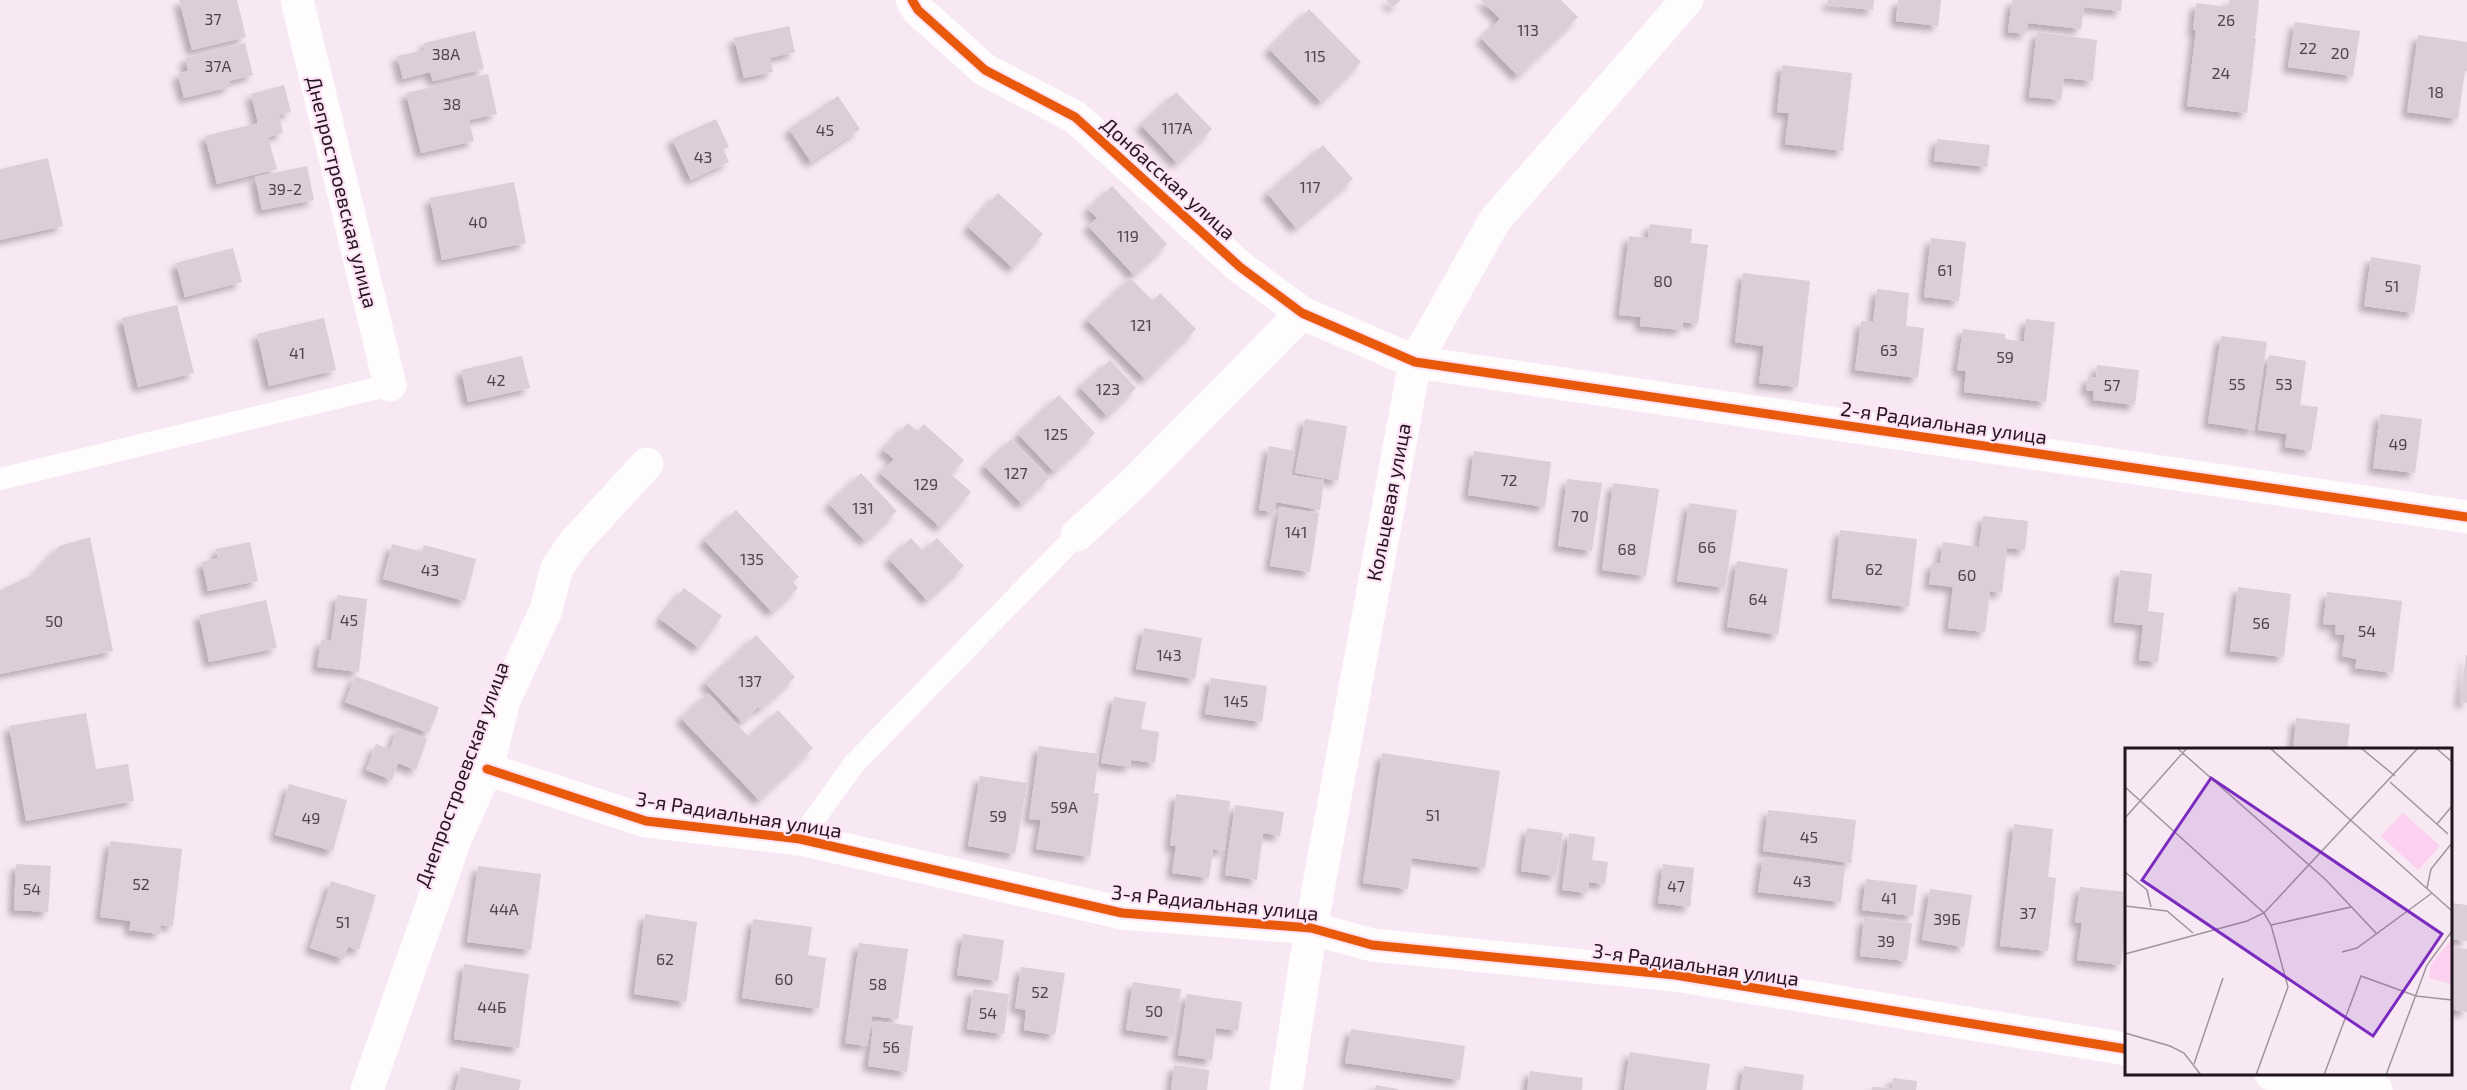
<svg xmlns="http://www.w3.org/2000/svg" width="2467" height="1090" viewBox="0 0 2467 1090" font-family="'Exo 2',sans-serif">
<defs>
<filter id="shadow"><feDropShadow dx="-5.5" dy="5.5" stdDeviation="3" flood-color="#0004"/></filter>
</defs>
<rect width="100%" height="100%" fill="#f8e8f3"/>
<g fill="#dbced7" filter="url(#shadow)">
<polygon points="179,0 237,0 246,37 192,50"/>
<polygon points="1386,0 1401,0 1393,7"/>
<polygon points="1481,0 1561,0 1578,17 1518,76 1481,38 1500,19"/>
<polygon points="1828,0 1874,0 1873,10 1827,5"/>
<polygon points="1898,0 1941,0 1938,26 1896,21"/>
<polygon points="2012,0 2122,0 2121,11 2084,7 2081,29 2028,23 2026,34 2008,32"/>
<polygon points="2229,0 2259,0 2255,37 2233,36 2256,38 2247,113 2187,106 2196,30 2193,30 2196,3 2229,7"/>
<polygon points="1309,9 1361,62 1321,102 1269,49"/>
<polygon points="2295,22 2360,31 2353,76 2288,67"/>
<polygon points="789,26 795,52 770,58 773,72 744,78 734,38"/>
<polygon points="475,31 484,69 433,81 430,72 403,79 397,56 425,50 424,43"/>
<polygon points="2037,32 2097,40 2093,81 2064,78 2061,100 2029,97"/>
<polygon points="2418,35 2467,42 2467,71 2465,71 2458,119 2407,112"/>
<polygon points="245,43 253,75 229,81 230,87 184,98 178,74 188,71 185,58"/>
<polygon points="1782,65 1852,73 1843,151 1785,144 1789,113 1777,112"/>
<polygon points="488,74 497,114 469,120 474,141 421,153 406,93"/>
<polygon points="284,85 291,112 279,115 283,133 268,137 277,169 217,184 205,136 258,123 251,94"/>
<polygon points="1176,92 1212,129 1177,163 1141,125"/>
<polygon points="838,96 860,129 811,162 789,129"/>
<polygon points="716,119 729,147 723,149 729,162 691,180 672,139"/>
<polygon points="1937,139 1990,145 1987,167 1934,161"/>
<polygon points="1323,145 1353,179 1296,228 1267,193"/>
<polygon points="48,158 63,226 0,240 0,169"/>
<polygon points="307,166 314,200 262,210 255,177"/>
<polygon points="514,182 526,243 442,260 430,198"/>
<polygon points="1112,186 1167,244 1134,275 1088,226 1097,218 1088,209"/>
<polygon points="998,193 1043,234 1013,268 968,227"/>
<polygon points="1650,224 1692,229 1691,243 1708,245 1698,324 1683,322 1682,330 1640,326 1641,317 1619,315 1629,236 1648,238"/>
<polygon points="1931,238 1966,242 1959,301 1924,297"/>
<polygon points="233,248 242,282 185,297 176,263"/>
<polygon points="2371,257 2421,265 2414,313 2364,306"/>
<polygon points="1743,273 1810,281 1798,387 1759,383 1764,346 1735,342"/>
<polygon points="1130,278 1153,301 1160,293 1196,329 1145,379 1087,320"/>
<polygon points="1877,289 1909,293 1906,326 1924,328 1918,378 1855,370 1861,321 1873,322"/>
<polygon points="177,305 194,373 138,387 122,318"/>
<polygon points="324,318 336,370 269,386 257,334"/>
<polygon points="2026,319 2055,322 2046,402 1964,392 1966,371 1957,370 1963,329 2005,334 2005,339 2024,342"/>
<polygon points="2221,336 2267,342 2254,430 2208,423"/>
<polygon points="2269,355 2306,361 2300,405 2318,407 2311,451 2285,447 2287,434 2258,430"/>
<polygon points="522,356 530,388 468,402 461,370"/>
<polygon points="1110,360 1136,388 1107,416 1080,387"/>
<polygon points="2097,365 2139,370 2135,405 2093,400 2094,391 2086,390 2088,377 2096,377"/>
<polygon points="1059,395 1095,433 1054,472 1018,434"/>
<polygon points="2380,414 2422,419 2415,473 2373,468"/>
<polygon points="1305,419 1347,426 1338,481 1295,473"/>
<polygon points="908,423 917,431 924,424 964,460 951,474 971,492 940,527 880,473 894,459 883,450"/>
<polygon points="1011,439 1049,478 1022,504 984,466"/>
<polygon points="1269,446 1295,451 1291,475 1324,480 1320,510 1276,502 1274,512 1259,510"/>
<polygon points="1474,451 1551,462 1545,507 1468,495"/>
<polygon points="861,473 897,511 865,541 829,504"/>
<polygon points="1567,479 1602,483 1592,551 1558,546"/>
<polygon points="1613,483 1659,489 1646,576 1602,570"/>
<polygon points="1689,503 1737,510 1725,588 1677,581"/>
<polygon points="1280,507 1319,513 1310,572 1270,566"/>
<polygon points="736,510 799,577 793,582 798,588 772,612 704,540"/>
<polygon points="1983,516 2028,521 2025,550 2007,548 2002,593 1990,591 1985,632 1948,628 1953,587 1929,584 1932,563 1940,563 1943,542 1979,547"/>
<polygon points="1840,530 1917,539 1909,607 1832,598"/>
<polygon points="90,537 113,651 0,674 0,590 34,574 60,546"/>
<polygon points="911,538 923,551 937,538 964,566 927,600 889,559"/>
<polygon points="250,542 258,581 208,591 202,562 218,558 216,549"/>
<polygon points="392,544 422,552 424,545 476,559 465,601 383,579"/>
<polygon points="1737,561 1788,569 1778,635 1727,627"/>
<polygon points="2120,570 2152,574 2148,611 2164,613 2158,662 2139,660 2143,625 2114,622"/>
<polygon points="2238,587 2291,594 2284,657 2230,651"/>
<polygon points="684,588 722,616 699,648 660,619"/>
<polygon points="2327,592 2402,601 2393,673 2355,668 2357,659 2342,656 2345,635 2335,634 2336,625 2323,624"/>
<polygon points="337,595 367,599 359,672 317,667 321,640 331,641"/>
<polygon points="266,600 277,648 209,662 199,615"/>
<polygon points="1144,628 1202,638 1195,679 1136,669"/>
<polygon points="756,635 795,677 761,709 758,707 742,722 705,683"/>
<polygon points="2466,655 2467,656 2467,703 2460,702"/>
<polygon points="355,676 439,707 429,733 345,702"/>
<polygon points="1211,678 1267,686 1262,722 1205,714"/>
<polygon points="708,693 749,737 778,710 813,748 759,800 681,718"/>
<polygon points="1114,697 1146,702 1141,729 1159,732 1155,763 1131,760 1130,767 1101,763"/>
<polygon points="86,713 96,769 128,764 134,801 26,821 9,726"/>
<polygon points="2296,718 2350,724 2347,750 2293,750"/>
<polygon points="398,728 427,739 416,770 398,763 392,780 366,770 376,744 390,749"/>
<polygon points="1039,746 1099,754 1094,793 1099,793 1090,857 1036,849 1041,820 1029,819"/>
<polygon points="1382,753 1500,771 1485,868 1412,858 1408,889 1363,883"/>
<polygon points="980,776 1027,783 1015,854 968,846"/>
<polygon points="289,784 347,800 333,851 275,835"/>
<polygon points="1176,794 1230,801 1224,851 1213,849 1209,878 1172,873 1176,846 1170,846"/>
<polygon points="1235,805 1284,812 1280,836 1263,833 1257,880 1225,875"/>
<polygon points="1768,810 1856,820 1851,863 1763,851"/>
<polygon points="2014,824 2053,829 2048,877 2056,878 2048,951 2000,946"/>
<polygon points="1527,828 1563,833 1556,876 1521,871"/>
<polygon points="1569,833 1595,837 1592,860 1608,862 1605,884 1589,882 1588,893 1562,890"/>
<polygon points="110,841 182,849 173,926 161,925 160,934 129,930 131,921 100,917"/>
<polygon points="1763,857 1845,867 1841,902 1758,892"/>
<polygon points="16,864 51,866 48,912 14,910"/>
<polygon points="1663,864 1694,868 1690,907 1658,903"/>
<polygon points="478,866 541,874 531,950 467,942"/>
<polygon points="1866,879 1917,885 1913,916 1862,910"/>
<polygon points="331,881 376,895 359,950 348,947 344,959 310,948"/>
<polygon points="2080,887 2126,892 2126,921 2121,965 2077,960 2082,923 2075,922"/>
<polygon points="1930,889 1972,895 1964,947 1922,940"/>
<polygon points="2451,903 2467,905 2467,941 2450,939"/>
<polygon points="645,914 697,922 686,1002 634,994"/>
<polygon points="1864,917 1912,923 1907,961 1860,956"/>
<polygon points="753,919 812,927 808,955 826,958 819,1009 742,998"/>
<polygon points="963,934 1004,940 998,981 957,975"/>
<polygon points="859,943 908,949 898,1019 872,1016 867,1046 845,1043"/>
<polygon points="2450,947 2467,949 2467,1012 2450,1009"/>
<polygon points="464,964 529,974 519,1048 454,1039"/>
<polygon points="1021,967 1065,973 1055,1035 1024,1030 1026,1010 1015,1008"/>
<polygon points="1133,982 1181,989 1174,1037 1126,1030"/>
<polygon points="973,989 1009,994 1004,1034 967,1029"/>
<polygon points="1187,994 1242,1002 1238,1031 1216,1028 1212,1060 1178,1055"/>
<polygon points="874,1021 913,1026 907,1072 868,1066"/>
<polygon points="1351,1029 1465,1046 1460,1080 1345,1063"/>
<polygon points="1630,1052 1710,1064 1706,1090 1624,1090"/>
<polygon points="1174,1065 1209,1070 1207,1090 1171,1090"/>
<polygon points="1744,1066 1804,1075 1802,1090 1740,1090"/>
<polygon points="461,1067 521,1080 519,1090 455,1090"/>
<polygon points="1530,1071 1583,1078 1582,1090 1527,1090"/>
<polygon points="1893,1078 1917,1081 1916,1090 1872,1090 1872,1087 1892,1088"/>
<polygon points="1376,1085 1398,1089 1398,1090 1375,1090"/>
</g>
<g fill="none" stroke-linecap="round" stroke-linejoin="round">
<g stroke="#fefcfd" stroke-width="22">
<polyline points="0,479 390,385"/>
<polyline points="800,839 854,764 1077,535"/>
</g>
<g stroke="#fefcfd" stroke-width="33">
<polyline points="297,0 390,385"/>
<polyline points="912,0 918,10 985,70 1075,117 1240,267 1302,313 1415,362 2467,517"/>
<polyline points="1077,535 1137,480 1302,313"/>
<polyline points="487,769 646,821 800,839 1122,913 1311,928 1372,945 1675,975 2126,1049"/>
<polyline points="2271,1074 2376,1090"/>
<polyline points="367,1090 456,837 487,769 504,700 546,610 557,568 574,543 647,464"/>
<polyline points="1286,1090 1311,928 1415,362 1495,220 1687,0"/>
</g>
<g stroke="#fee2f5" stroke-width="13">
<g id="cycleway">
<polyline points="912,0 918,10 985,70 1075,117 1240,267 1302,313 1415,362 2467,517"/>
<polyline points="487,769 646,821 800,839 1122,913 1311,928 1372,945 1675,975 2126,1049"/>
</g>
</g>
<use href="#cycleway" stroke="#e8590c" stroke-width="9"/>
</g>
<g text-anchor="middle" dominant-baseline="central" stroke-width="4.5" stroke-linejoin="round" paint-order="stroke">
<g font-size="16" fill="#50434c">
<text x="213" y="18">37</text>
<text x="2226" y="19">26</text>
<text x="1528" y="29">113</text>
<text x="2308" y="47">22</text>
<text x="2340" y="52">20</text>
<text x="446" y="53">38А</text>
<text x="1315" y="55">115</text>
<text x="218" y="65">37А</text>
<text x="2221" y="72">24</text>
<text x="2436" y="91">18</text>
<text x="452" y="103">38</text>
<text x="1177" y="127">117А</text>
<text x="825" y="129">45</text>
<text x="703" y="156">43</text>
<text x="1310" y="186">117</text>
<text x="285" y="188">39-2</text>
<text x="478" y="221">40</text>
<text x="1128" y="235">119</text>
<text x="1945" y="269">61</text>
<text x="1663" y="280">80</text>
<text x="2392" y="285">51</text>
<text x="1141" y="324">121</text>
<text x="1889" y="349">63</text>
<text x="297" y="352">41</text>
<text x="2005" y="356">59</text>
<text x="496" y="379">42</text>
<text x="2237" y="383">55</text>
<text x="2284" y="383">53</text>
<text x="2112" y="384">57</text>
<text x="1108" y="388">123</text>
<text x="1056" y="433">125</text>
<text x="2398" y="443">49</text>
<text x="1016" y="472">127</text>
<text x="1509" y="479">72</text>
<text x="926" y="483">129</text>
<text x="863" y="507">131</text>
<text x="1580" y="515">70</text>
<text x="1296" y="531">141</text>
<text x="1707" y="546">66</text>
<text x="1627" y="548">68</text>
<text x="752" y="558">135</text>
<text x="1874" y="568">62</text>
<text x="430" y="569">43</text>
<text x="1967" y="574">60</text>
<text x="1758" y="598">64</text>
<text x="349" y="619">45</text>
<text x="54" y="620">50</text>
<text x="2261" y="622">56</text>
<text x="2367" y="630">54</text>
<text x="1169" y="654">143</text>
<text x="750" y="680">137</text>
<text x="1236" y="700">145</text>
<text x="1064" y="806">59А</text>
<text x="1433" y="814">51</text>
<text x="998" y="815">59</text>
<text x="311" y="817">49</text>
<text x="1809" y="836">45</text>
<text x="1802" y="880">43</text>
<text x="141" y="883">52</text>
<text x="1676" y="885">47</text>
<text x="32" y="888">54</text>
<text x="1889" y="897">41</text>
<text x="504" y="908">44А</text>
<text x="2028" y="912">37</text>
<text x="1947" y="918">39Б</text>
<text x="343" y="921">51</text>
<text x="1886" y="940">39</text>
<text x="665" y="958">62</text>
<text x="784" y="978">60</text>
<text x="878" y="983">58</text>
<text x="1040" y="991">52</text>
<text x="492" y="1006">44Б</text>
<text x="1154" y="1010">50</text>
<text x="988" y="1012">54</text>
<text x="891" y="1046">56</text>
</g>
<g font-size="20" fill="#21151e" stroke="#fee2f5">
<text transform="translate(1169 178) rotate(42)">Донбасская улица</text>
<text transform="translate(343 192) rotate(76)">Днепростроевская улица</text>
<text transform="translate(1944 422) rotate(8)">2-я Радиальная улица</text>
<text transform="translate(1388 502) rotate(-79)">Кольцевая улица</text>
<text transform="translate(461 774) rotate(-70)">Днепростроевская улица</text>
<text transform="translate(739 814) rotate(9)">3-я Радиальная улица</text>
<text transform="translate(1215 902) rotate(6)">3-я Радиальная улица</text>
<text transform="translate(1696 964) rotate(8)">3-я Радиальная улица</text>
</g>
</g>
<g transform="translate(2125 748)">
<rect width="327" height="327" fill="#f8e8f3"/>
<path d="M 278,65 L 315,98 L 293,122 L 256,88 ZM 327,191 L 327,236 L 304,230 L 306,216 Z" fill="#fcd0ef"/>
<path fill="none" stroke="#a2949e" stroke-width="1.5" d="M 52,0 L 201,132 L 251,185M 145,0 L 327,163M 236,0 L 270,28M 311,0 L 327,14M 265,34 L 323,86M 0,39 L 139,165 L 146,177 L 163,239 L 131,327M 0,70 L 62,0M 312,76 L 327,58M 0,124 L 22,142 L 26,159M 302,140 L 306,121 L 327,95M 0,158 L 42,163 L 68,185M 146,177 L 226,159M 217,204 L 232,200 L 307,145M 0,206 L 122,173 L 139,165 L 293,0M 0,285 L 45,298 L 59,305 L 76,327M 69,316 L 98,230M 199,327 L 236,228 L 291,248 L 327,252M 261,327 L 302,217 L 327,183"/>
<path fill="#7b2cbf" fill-opacity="0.15" stroke="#7b2cbf" stroke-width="3" d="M 86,30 L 317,186 L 248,288 L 17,132 Z"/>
<rect width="327" height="327" fill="none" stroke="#21151e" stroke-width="3"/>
</g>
</svg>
